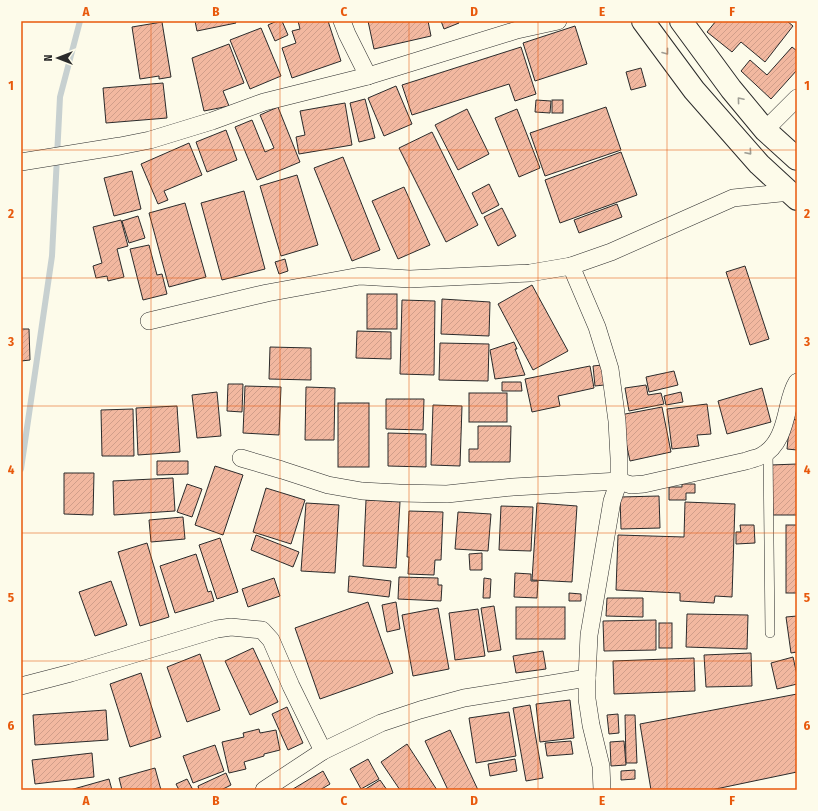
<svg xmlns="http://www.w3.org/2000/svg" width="818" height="811" viewBox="0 0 818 811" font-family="'Fira Sans Condensed',sans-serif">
<defs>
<pattern id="building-hatch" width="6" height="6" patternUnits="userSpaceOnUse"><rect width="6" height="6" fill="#f2b8a0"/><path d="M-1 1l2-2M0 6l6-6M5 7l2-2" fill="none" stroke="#d09e8a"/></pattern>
</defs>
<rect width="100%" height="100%" fill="#fdfbea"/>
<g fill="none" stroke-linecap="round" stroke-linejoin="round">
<polyline stroke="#c7d0d0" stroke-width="6" points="21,469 52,256 60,97 80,21"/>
</g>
<g fill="url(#building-hatch)" stroke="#2b2b2b">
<polygon points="195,21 235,21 236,23 197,31"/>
<polygon points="277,21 282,21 288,35 275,41 268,25"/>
<polygon points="298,21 328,21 341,61 292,78 282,48 296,43 292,31 300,29"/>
<polygon points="368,21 428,21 431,36 374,49"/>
<polygon points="441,21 458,21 459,23 444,29"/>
<polygon points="716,21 787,21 793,26 765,62 741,42 732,52 707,32"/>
<polygon points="162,22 171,77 159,79 159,76 140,79 132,27"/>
<polygon points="575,26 587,64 535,81 523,43"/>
<polygon points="261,28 281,76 250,89 230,40"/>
<polygon points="229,44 244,83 223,91 229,106 204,111 192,58"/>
<polygon points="521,47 536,94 515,101 509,84 412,115 402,85"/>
<polygon points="792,47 797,51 797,70 771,99 741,71 750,60 767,75"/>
<polygon points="641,68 646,86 631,90 626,72"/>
<polygon points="163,83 167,118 106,123 103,88"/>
<polygon points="396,86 412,124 384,136 368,98"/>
<polygon points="365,99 375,138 359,142 350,103"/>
<polygon points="536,100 551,101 550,113 535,112"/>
<rect x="552" y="100" width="11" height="13"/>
<polygon points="345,103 352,145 299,154 296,137 305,135 300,111"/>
<polygon points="278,107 300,162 257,180 235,127 252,120 265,152 274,148 260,115"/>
<polygon points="606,107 621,150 545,176 530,133"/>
<polygon points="467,109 489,154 458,170 435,125"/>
<polygon points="517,109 540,168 519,177 495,118"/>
<polygon points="226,130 237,160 207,172 196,142"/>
<polygon points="432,132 478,225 446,242 399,148"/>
<polygon points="189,143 202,175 164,191 168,200 158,204 141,164"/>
<polygon points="621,152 637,195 560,223 545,180"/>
<polygon points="343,157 380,250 352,261 314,168"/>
<polygon points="132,171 141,209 114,216 104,178"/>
<polygon points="297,175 318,245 281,256 260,186"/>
<polygon points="489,184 499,205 482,214 472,193"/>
<polygon points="404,187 430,245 398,259 372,201"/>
<polygon points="244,191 265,269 222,280 201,203"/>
<polygon points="185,203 206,277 169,287 149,213"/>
<polygon points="617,204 622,217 579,233 574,220"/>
<polygon points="502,208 516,236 498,246 484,217"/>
<polygon points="138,216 145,238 129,243 122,221"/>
<polygon points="121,220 128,246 117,249 124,277 108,281 107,276 96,278 93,266 102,263 93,227"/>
<polygon points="149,245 157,275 162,274 167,294 143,300 130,249"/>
<polygon points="285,259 288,271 279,274 275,262"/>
<polygon points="745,266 769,339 750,345 726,272"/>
<polygon points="532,285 568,351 533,370 498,304"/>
<rect x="367" y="294" width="30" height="35"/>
<polygon points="442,299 490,302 489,336 441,334"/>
<polygon points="402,300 435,301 434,375 400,374"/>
<polygon points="21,329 29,329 30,360 21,361"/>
<polygon points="357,331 391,332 391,359 356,358"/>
<polygon points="514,342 517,349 515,349 525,375 495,379 490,350"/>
<polygon points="440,343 489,344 488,381 439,380"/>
<polygon points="270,347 311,348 311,380 269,379"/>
<polygon points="602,365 604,385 595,386 593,366"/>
<polygon points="590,366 594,388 558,396 560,406 532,412 525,379"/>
<polygon points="674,371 678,385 649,392 646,377"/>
<polygon points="502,382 521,382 522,391 502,391"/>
<polygon points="228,384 243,384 242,412 227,411"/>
<polygon points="646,385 648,395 661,393 664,404 629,411 625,388"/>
<polygon points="245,386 281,387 279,435 243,433"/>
<polygon points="306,387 335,388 334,440 305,440"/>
<polygon points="762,388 771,422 727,434 718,401"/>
<polygon points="217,392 221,436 197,438 192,395"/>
<polygon points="681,392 683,402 666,405 664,396"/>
<rect x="469" y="393" width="38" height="29"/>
<polygon points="386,399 424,399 423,430 386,429"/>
<rect x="338" y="403" width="31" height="64"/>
<polygon points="707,404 711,434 697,435 699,446 672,449 667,409"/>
<polygon points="433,405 462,406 460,466 431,465"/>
<polygon points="177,406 180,452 138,455 136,408"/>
<polygon points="662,407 671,452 630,461 620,415"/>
<polygon points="133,409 134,456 102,456 101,410"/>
<polygon points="790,419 797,420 797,450 787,449"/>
<polygon points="478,426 511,426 510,462 469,462 469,449 478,449"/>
<polygon points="388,433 426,434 426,467 388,466"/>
<polygon points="157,461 188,461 188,474 157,475"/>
<polygon points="797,464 797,515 773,515 771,465"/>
<polygon points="215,466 243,475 223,535 195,525"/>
<polygon points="64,473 94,473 93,515 64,514"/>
<polygon points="173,478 175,511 114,515 113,481"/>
<polygon points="187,484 202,489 192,517 177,512"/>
<polygon points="682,484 695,484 695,493 686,493 686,500 669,500 669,487 682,487"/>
<polygon points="266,488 305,500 291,544 253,532"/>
<polygon points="659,496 660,528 621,529 620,497"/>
<polygon points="366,500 400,502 396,568 363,566"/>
<polygon points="685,502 735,504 732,597 715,596 714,603 680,601 680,593 616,590 618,535 684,537"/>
<polygon points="306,503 339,505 335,573 301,571"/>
<polygon points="537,503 577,506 572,582 532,580"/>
<polygon points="501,506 533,507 531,551 499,550"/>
<polygon points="409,511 443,512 441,560 435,560 434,575 408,574 409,557 407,557"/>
<polygon points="458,512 491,514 488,551 455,549"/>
<polygon points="183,517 185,539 151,542 149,520"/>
<polygon points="740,525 754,525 755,543 736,544 736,532 741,532"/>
<rect x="786" y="525" width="11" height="68"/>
<polygon points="256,535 299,552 293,567 251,550"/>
<polygon points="220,538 238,592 217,599 199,545"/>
<polygon points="147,543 169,617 140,626 118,552"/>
<polygon points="482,553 482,570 470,570 469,554"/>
<polygon points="196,554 208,592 211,591 214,601 175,613 160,566"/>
<polygon points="515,573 531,574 531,581 538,581 537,598 514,597"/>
<polygon points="349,576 391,581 389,597 348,592"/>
<polygon points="399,577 438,578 438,585 442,585 441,601 398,599"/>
<polygon points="274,578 280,596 248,607 242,589"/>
<polygon points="484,578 491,579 490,598 483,598"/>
<polygon points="111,581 127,625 95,636 79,592"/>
<polygon points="569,593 581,594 581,601 569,601"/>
<polygon points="607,598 643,598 643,617 606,616"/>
<polygon points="368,602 393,673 320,699 295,628"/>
<polygon points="396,602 400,629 387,632 382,605"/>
<polygon points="494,606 501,650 488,652 481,608"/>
<rect x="516" y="607" width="49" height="32"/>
<polygon points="438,608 449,669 413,676 402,615"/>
<polygon points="478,609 485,656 455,660 449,613"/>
<polygon points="687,614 748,615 747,649 686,647"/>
<polygon points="797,616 797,654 797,652 791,653 786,617"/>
<polygon points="656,620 656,650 604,651 603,621"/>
<rect x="659" y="623" width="13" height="25"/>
<polygon points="253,648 278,702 250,715 225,661"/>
<polygon points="543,651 546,669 516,673 513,656"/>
<polygon points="751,653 752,686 706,687 704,655"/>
<polygon points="200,654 220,710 187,722 167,667"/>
<polygon points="793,657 797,675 797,684 777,689 771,663"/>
<polygon points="694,658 695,691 614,694 613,661"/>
<polygon points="141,673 161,737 130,747 110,684"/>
<polygon points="797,694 797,772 711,790 651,790 640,724"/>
<polygon points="570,700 574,738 540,742 536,704"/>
<polygon points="530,705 543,778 526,781 513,708"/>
<polygon points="287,707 303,743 288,750 272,714"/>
<polygon points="106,710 108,740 35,745 33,715"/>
<polygon points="509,712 516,756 476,763 469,718"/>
<polygon points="618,714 619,733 609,734 607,715"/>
<polygon points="625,715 635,715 637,763 626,763"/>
<polygon points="259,729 260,733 276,730 280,750 264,754 264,756 244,762 246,769 229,773 222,742 244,737 243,733"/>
<polygon points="450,730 478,790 448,790 425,741"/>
<polygon points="571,741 573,754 547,756 545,743"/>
<polygon points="624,741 626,765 611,766 610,742"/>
<polygon points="407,744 437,790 400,790 381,762"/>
<polygon points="215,745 224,771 193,783 183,756"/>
<polygon points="92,753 94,777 35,784 32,760"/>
<polygon points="368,759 379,779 361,789 350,769"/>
<polygon points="515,759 517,771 490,776 488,764"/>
<polygon points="155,768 161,790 122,790 119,778"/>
<polygon points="635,770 635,779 621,780 621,771"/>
<polygon points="323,771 330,784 320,790 294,790 293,789"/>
<polygon points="226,773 231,785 221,790 199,790 198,786"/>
<polygon points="109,779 112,790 70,790"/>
<polygon points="187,779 193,790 179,790 176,784"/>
<polygon points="380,780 387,790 364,790"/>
</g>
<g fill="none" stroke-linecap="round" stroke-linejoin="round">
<g stroke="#2b2b2b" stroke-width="10">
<polyline id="lane" points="768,451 770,633"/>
</g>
<g stroke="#2b2b2b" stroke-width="18">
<g id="street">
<polyline points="342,21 347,34 368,76"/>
<polyline points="765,130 797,98"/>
<polyline points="21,162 120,146 150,140 212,121 264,102 368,76 517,30 558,21"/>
<polyline points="571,266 597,327 610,369 617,421 619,458 619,481 612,501 589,635 587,678 587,699 591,725 601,766 602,790"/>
<polyline points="149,321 267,293 360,276 410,279 530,273 571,266 611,252 733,198 790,192"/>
<path d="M 241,458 L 282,470 L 328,485 L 362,491 L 399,493 L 447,494 L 513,487 L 619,481 L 631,485 L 644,484 L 746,461 C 751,459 757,458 761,456 C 779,447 784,426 788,408 C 790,399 792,390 797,382"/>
<polyline points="21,686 71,673 217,629 231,627 262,630 271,640 291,686 323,751"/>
<polyline points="264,790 323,751 381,723 420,710 464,698 587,678"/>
</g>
</g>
<g stroke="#2b2b2b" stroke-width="24">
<g id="highway">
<polyline points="643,21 694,90 759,164 797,199"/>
<polyline points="681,21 731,89 765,130 797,159"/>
</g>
</g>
<use href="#lane" stroke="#fdfbea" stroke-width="9"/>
<use href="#street" stroke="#fdfbea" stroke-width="17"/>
<use href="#highway" stroke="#fdfbea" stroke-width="22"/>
</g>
<defs><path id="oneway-chevron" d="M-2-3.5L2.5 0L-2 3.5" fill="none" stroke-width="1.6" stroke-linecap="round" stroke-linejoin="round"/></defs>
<g stroke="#9e9d94">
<use href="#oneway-chevron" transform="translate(666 52) rotate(53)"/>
<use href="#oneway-chevron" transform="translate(740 100) rotate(-130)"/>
<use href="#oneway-chevron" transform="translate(749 152) rotate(49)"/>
</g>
<path fill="none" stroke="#e8590c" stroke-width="1" stroke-opacity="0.55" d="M 151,21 L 151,790M 280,21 L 280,790M 409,21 L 409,790M 538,21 L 538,790M 667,21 L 667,790M 21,150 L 797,150M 21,278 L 797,278M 21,406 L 797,406M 21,533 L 797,533M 21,661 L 797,661"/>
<rect width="818" height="811" fill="none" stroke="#fdfbea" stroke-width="44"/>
<g transform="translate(58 58) rotate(270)" stroke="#fdfbea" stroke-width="3" paint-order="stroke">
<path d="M0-3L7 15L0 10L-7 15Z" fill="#2b2b2b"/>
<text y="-6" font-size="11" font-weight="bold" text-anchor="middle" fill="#2b2b2b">N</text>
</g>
<rect x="22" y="22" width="774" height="767" fill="none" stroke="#e8590c" stroke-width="1.5"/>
<g font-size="13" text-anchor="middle" font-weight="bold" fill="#e8590c">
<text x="86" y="16">A</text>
<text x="216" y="16">B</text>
<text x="344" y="16">C</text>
<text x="474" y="16">D</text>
<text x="602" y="16">E</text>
<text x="732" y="16">F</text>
<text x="11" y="90">1</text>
<text x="807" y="90">1</text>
<text x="11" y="218">2</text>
<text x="807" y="218">2</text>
<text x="11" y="346">3</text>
<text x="807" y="346">3</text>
<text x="11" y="474">4</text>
<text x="807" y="474">4</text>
<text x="11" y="602">5</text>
<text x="807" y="602">5</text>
<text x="11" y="730">6</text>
<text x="807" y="730">6</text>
<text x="86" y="805">A</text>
<text x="216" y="805">B</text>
<text x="344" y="805">C</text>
<text x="474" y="805">D</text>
<text x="602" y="805">E</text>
<text x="732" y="805">F</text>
</g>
</svg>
